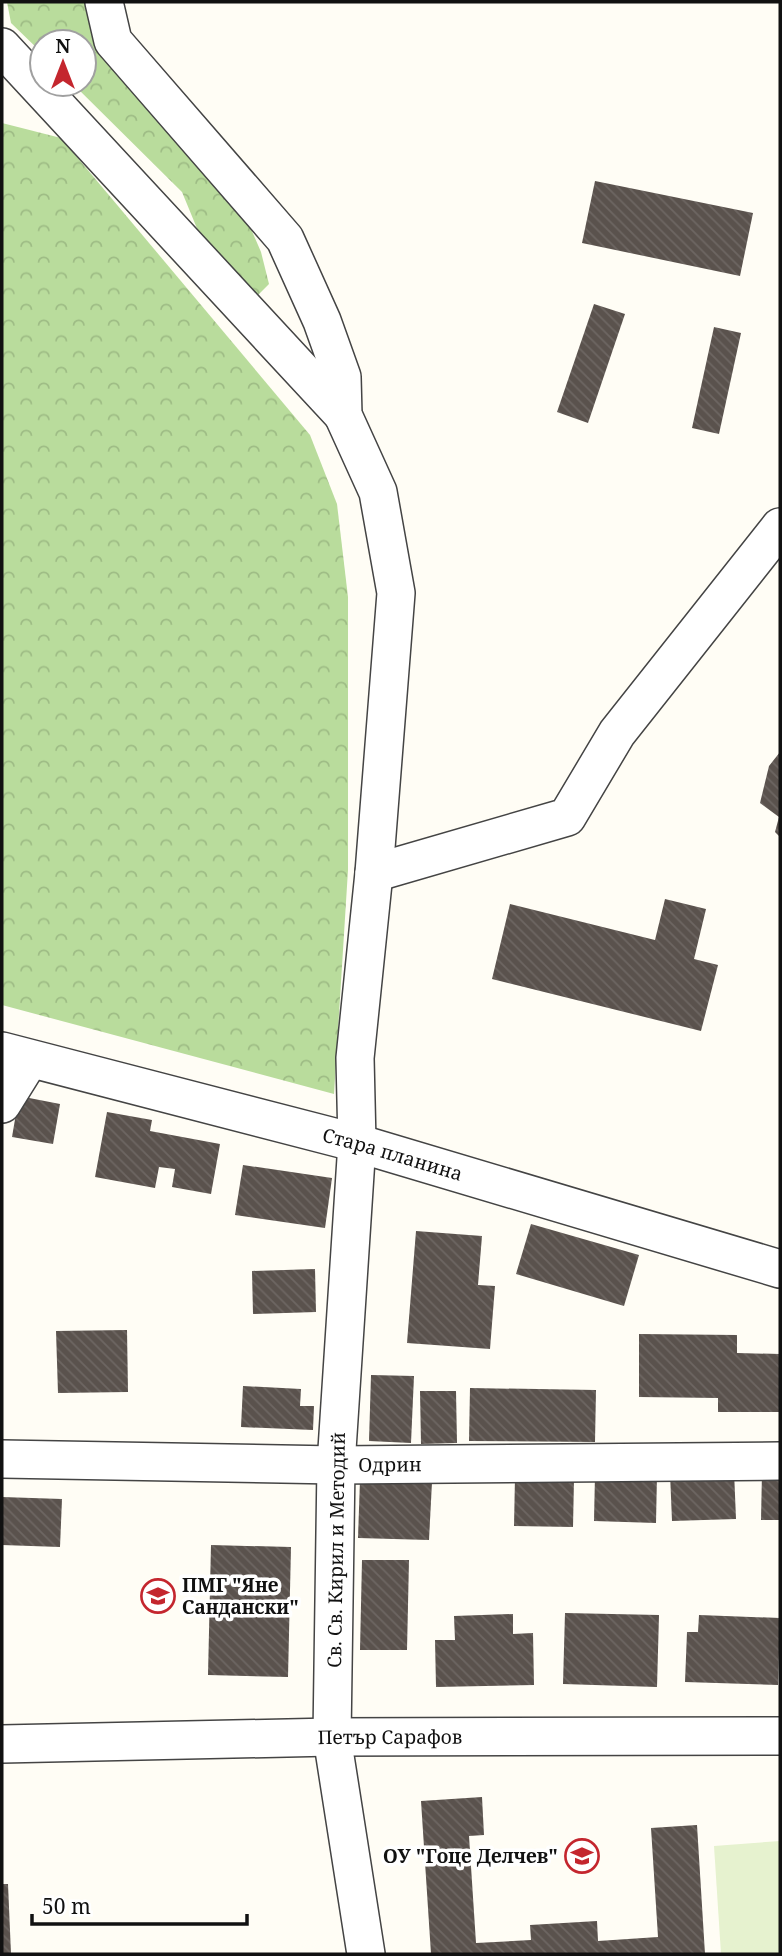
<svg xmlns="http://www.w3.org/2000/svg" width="782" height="1956" viewBox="0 0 782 1956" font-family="'Noto Serif',serif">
<defs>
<pattern id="forest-crowns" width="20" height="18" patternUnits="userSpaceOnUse" patternTransform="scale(1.75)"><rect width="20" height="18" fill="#b9dc9c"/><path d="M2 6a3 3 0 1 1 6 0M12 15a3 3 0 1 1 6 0" fill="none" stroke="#9ebc85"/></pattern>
<pattern id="building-back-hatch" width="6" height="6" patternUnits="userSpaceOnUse" patternTransform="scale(1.75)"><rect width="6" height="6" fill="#5a524d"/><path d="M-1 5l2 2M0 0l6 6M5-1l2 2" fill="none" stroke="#6d6662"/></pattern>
</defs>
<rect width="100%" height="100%" fill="#fffdf5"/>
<g fill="url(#forest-crowns)">
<polygon points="7,2 100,2 245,215 261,252 269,284 257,296 203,243 182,192 73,84 84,84 84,42 42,42 42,53 11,23"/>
<polygon points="2,123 61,138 310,435 337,504 348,597 348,870 334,1094 2,1005"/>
</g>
<polygon fill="#e6f2cf" points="780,1841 780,1954 721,1954 714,1846"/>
<g fill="url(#building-back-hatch)">
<polygon points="595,181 753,213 740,276 582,243"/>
<polygon points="594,304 625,314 588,423 557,412"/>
<polygon points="714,327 741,333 719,434 692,428"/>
<polygon points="780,752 780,837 775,832 779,817 760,803 769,766"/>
<polygon points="665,899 706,909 694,959 718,965 701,1031 492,979 510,904 655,940"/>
<polygon points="19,1096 60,1104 53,1144 12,1137"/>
<polygon points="107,1112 152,1120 150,1131 220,1144 211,1194 172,1187 175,1169 159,1167 155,1188 95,1177"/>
<polygon points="243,1165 332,1178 325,1228 235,1215"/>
<polygon points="531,1224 639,1255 624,1306 516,1274"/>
<polygon points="416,1231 482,1236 478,1285 495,1286 490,1349 407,1343"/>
<polygon points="315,1269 316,1312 253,1314 252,1271"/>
<polygon points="127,1330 128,1392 58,1393 56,1331"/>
<polygon points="639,1334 737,1335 737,1353 780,1354 780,1412 718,1412 718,1398 639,1397"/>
<polygon points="371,1375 414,1376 411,1443 369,1441"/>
<polygon points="243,1386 301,1389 300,1406 314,1406 313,1430 241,1427"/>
<polygon points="470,1388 596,1390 595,1442 469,1441"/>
<polygon points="420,1391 456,1391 457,1443 421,1444"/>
<polygon points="734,1471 736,1519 672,1521 670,1473"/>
<polygon points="762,1472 780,1472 780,1520 761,1520"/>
<polygon points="595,1474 657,1475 656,1523 594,1521"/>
<polygon points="515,1477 574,1479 573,1527 514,1526"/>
<polygon points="360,1480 432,1482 429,1540 358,1538"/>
<polygon points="2,1497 62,1499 60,1547 2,1545"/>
<polygon points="211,1545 291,1547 288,1677 208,1675"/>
<polygon points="362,1560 409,1560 407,1650 360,1650"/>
<polygon points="565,1613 659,1615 657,1687 563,1684"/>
<polygon points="513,1614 513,1634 533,1633 534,1685 436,1687 435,1640 455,1640 454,1616"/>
<polygon points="699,1615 780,1618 778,1685 685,1682 687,1632 698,1632"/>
<polygon points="482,1797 484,1835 469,1836 476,1943 531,1940 530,1925 597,1921 598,1941 658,1937 651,1828 697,1825 705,1954 431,1954 421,1801"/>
<polygon points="2,1884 8,1884 11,1954 2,1954"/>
</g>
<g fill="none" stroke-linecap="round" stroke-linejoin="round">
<g stroke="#444" stroke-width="40">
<g id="minor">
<polyline points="104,2 113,41 285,239 322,321 342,377 343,415 378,492 396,593 374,873 355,1058 357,1143 336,1465 332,1737 366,1954"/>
<polyline points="2,47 343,415"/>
<polyline points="374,873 567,817 617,733 780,527"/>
<path id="s1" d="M 2,1051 L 357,1143 L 780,1269"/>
<polyline points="2,1104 30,1059"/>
<path id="s2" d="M 2,1459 L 336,1465 L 780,1461"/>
<path id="s3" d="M 2,1744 L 332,1737 L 780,1736"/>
</g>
</g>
<use href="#minor" stroke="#fff" stroke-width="37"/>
</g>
<defs>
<g id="school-ring" transform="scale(1.75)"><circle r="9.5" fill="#fff" stroke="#c4262e" stroke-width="1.5"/><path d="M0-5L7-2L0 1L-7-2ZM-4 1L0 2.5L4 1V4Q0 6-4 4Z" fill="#c4262e"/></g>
</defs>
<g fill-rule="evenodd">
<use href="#school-ring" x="158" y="1596"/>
<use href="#school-ring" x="582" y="1856"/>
</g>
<g text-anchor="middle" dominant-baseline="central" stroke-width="7" stroke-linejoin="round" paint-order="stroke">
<g font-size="19" fill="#111" stroke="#fff">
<text stroke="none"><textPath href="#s1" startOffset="404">Стара планина</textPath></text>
<text stroke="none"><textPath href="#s2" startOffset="388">Одрин</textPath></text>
<text transform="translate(336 1550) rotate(-89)">Св. Св. Кирил и Методий</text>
<text stroke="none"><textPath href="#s3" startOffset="388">Петър Сарафов</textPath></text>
</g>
<g font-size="19" font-weight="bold" fill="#111" stroke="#fff" text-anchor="start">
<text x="182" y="1585">ПМГ "Яне<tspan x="182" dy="22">Сандански"</tspan></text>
<text x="558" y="1856" text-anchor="end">ОУ "Гоце Делчев"</text>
</g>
</g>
<rect width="782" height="1956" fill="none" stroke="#111111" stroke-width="7"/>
<g transform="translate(63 63)"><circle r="33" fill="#ffffff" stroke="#a0a0a0" stroke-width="2"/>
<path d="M0-5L12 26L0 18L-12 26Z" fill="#c4262e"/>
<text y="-10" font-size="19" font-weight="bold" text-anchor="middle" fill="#111111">N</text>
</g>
<path d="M32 1914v10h215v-10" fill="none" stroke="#111111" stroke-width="3.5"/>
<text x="42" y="1914" font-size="21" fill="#111111" stroke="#ffffff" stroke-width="5" paint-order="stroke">50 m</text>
</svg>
